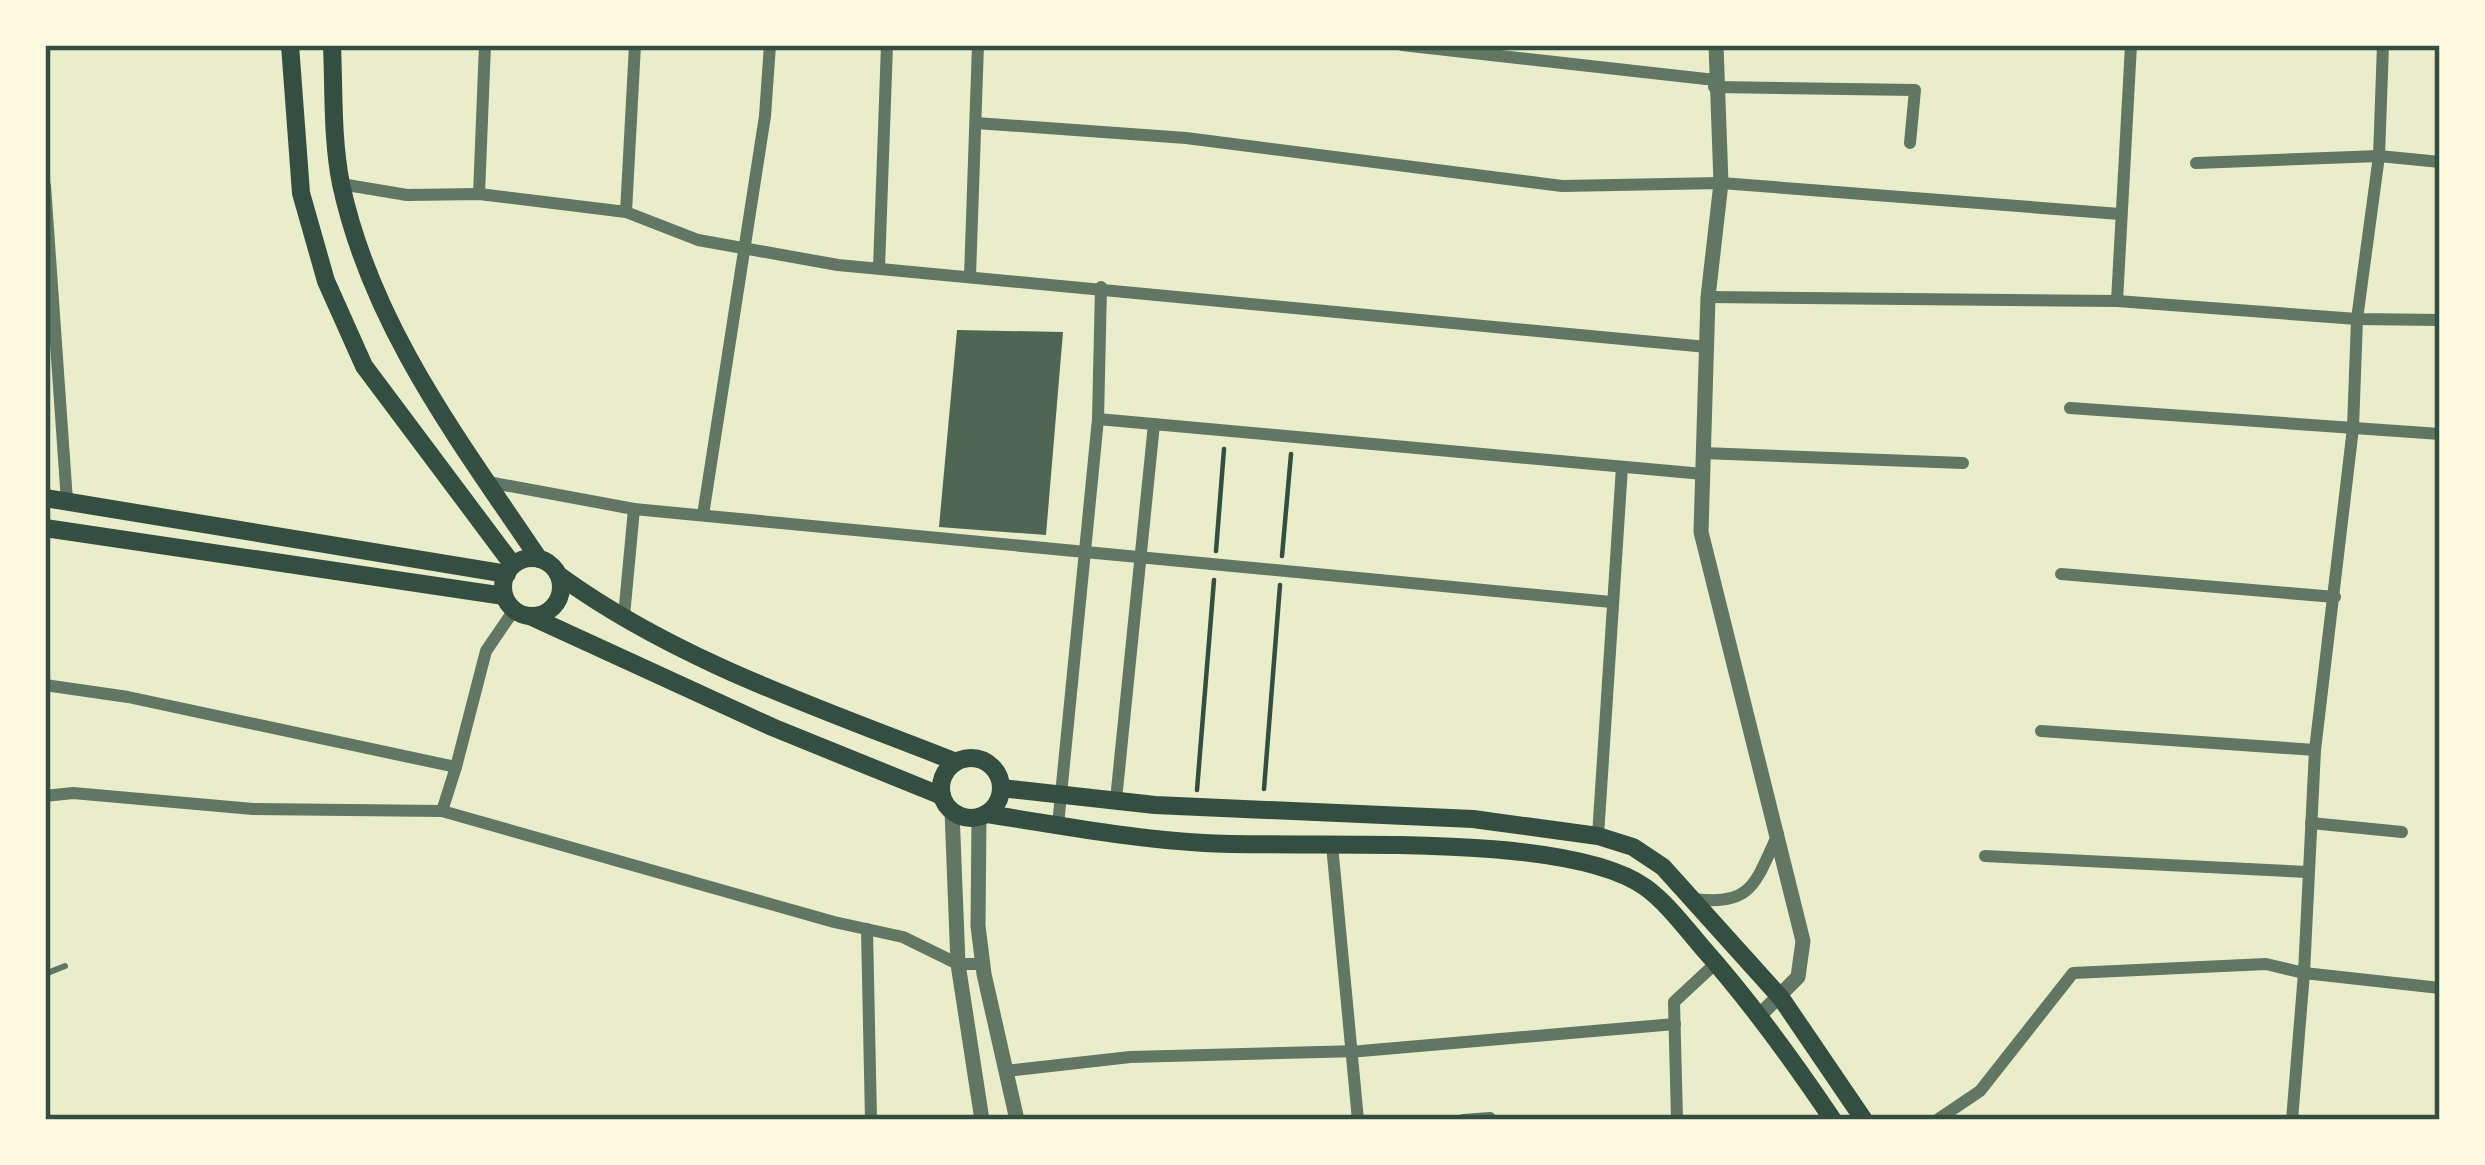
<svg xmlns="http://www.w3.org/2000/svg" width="2485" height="1165" viewBox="0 0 2485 1165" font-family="'PT Sans Narrow',sans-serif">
<rect width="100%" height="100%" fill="#e9edc9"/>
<polygon fill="#4f6655" points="957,330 1063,332 1046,535 939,527"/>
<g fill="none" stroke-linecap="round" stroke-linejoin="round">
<g stroke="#344e41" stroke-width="4.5">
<polyline points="1216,551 1224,449"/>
<polyline points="1282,556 1291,454"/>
<polyline points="1264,789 1280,585"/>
<polyline points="1197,790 1214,580"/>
</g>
<g stroke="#617663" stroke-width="6">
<polyline points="45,974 65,966"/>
<polyline points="121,1120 122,1119"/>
</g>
<g stroke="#617663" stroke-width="12">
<polyline points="1402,45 1715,80"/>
<polyline points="1714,87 1915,90 1910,143"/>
<polyline points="976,123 1186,138 1562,186 1721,183 2120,214"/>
<polyline points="2196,163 2379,156 2440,162"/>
<polyline points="341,184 407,195 479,194 626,212 698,240 838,265 1707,347"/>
<polyline points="45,186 67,501"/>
<polyline points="479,194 485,45"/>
<polyline points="626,212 635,45"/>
<polyline points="879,268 887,45"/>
<polyline points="970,276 978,45"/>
<polyline points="1708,297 2117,301 2357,319 2440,320"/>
<polyline points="2117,301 2131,45"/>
<polyline points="2070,408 2440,434"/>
<polyline points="1098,419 1703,474"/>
<polyline points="1703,453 1963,463"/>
<polyline points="488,482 634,509 1611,602"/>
<polyline points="703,515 765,116 770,45"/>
<polyline points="2061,574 2335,597"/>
<polyline points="624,616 634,509"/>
<polyline points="45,685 128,697 456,767 442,811"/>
<polyline points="2041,731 2315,750"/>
<polyline points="456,767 486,651 514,610"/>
<polyline points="1117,790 1154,424"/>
<polyline points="45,796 73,793 253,809 442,811 834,922 903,937 958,964 983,964"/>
<polyline points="2311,823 2402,832"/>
<polyline points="1058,825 1098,419 1101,287"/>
<polyline points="1598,836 1622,467"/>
<polyline points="1332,845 1358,1120"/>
<polyline points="1985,856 2308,872"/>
<path d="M 1694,899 C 1753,907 1756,881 1778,834"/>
<polyline points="867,929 871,1120"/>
<polyline points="1006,1071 1130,1057 1361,1051 1675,1024"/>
<polyline points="1463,1120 1490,1118"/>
<polyline points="1677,1120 1674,1002 1716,963"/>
<polyline points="1937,1120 1980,1091 2073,973 2266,964 2304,973 2315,750 2353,428 2357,319 2379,156 2383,45"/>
<polyline points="2292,1120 2304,973 2440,988"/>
</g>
<g stroke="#617663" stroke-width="15">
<polyline points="1716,45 1721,183 1708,297 1701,532 1803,941 1798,977 1760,1015"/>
<polyline points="952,811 958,964 982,1120"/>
<polyline points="979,817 978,926 984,974 1017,1120"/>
</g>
<g stroke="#344e41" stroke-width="18">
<polyline points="290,45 301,193 326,281 364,366 513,565"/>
<path d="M 332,45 C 334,91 332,139 341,184 C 372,327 459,440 539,559"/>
<circle cx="532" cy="587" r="29"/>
<path d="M 560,576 C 677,661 822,709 956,762"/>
<polyline points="530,616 772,727 942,796"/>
<circle cx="971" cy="788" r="30"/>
<polyline points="1001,788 1155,805 1473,819 1598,836 1633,847 1663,867 1781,998 1864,1120"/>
<path d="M 987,814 C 1059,825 1131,839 1204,843 C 1309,849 1564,830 1645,887 C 1666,902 1684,926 1701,946 C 1750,1001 1792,1059 1833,1120"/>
</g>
<g stroke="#344e41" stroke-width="18">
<polyline points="45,498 507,574"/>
<polyline points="45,528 504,596"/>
</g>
</g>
<rect width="2485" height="1165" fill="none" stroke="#fefae0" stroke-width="96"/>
<rect x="48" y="48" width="2389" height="1069" fill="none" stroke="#344e41" stroke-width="4.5"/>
</svg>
